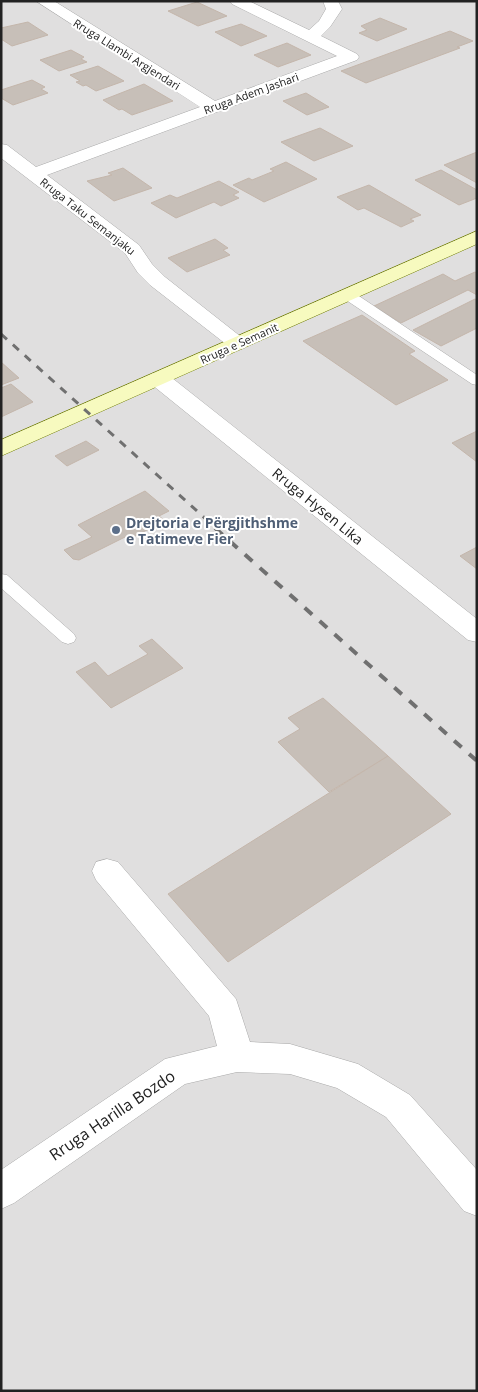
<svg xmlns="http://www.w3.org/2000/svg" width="478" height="1392" viewBox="0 0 478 1392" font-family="'Open Sans',sans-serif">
<rect width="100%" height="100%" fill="#f2efe9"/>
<rect fill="#e0dfdf" x="1" y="1" width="476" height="1390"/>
<g fill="#c7bfb8" stroke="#c4b6ab">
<polygon points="197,2 227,16 198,26 168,11"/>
<polygon points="380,18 407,29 377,41 359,33 367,30 361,26"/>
<polygon points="28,22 48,35 12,46 1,39 1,28"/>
<polygon points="241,24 267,36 241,46 215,32"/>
<polygon points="450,31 473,41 457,47 460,48 366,83 341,71"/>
<polygon points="287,43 311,55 278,67 254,55"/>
<polygon points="71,50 84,57 81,59 87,62 59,71 40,60"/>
<polygon points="98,66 124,81 96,91 86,85 83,86 76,82 80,81 70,75"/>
<polygon points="32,80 45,87 41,89 48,93 13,105 1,98 1,90"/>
<polygon points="144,84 173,101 132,115 122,109 119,110 103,100"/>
<polygon points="306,93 329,107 307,115 283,101"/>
<polygon points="320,128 353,146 314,161 281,142"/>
<polygon points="477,152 477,183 444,165"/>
<polygon points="286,162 317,179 264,202 233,185 249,178 252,180 274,171 270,169"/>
<polygon points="123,168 152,188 114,201 87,181 112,175 108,173"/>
<polygon points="441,170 477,190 477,198 459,205 415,180"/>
<polygon points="219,181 239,192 233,195 239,198 221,206 214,202 176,218 151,203 170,195 177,198"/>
<polygon points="369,185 421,215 410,219 414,221 401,227 364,208 358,210 337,197"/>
<polygon points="215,239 228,248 223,250 230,255 187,272 168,258"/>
<polygon points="475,272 477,273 477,295 468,290 401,323 374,306 443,274 455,281"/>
<polygon points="475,299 477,300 477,328 441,346 413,330"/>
<polygon points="362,315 415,351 409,354 448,380 396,405 303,341"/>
<polygon points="1,362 19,378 1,385"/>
<polygon points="11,384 33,402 1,417 1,388"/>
<polygon points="477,431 477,462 452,443"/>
<polygon points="86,441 99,450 67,466 55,456"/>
<polygon points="145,491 169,511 159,516 165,521 131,538 129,535 79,560 73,559 64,550 92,537 78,525"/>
<polygon points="477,547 477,569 460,556"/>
<polygon points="152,639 183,668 111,708 76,672 95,662 108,676 148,654 139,646"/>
<polygon points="323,698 388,756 329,792 278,742 300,729 288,718"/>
<polygon points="388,756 451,814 228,962 168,894"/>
</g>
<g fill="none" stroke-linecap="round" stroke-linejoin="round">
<g stroke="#a9a9a9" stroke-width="1">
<g id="lane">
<polygon points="348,291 353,292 477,375 477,385 472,384 343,298 342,295"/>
<polygon points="1,574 7,575 74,634 76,638 74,642 68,644 62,642 1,588"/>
</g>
</g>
<g stroke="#a9a9a9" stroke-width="1">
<g id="street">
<polygon points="36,1 54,1 215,101 337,56 232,4 230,1 249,1 309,30 319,21 326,9 323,1 338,1 342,9 330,27 321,36 357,54 359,57 357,60 47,175 139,245 152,264 165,277 245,340 249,344 245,348 238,350 231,348 150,285 138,273 125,253 1,158 1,144 7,145 36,167 200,107"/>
<polygon points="159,372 167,374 477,619 477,642 468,640 151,384 148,379 151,374"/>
<polygon points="107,859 118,862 236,999 250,1042 290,1044 358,1064 410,1095 477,1170 477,1216 464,1211 386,1117 337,1088 290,1074 237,1072 185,1084 14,1203 1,1209 1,1170 165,1059 217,1046 209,1016 96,880 92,871 96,862"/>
</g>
</g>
<g stroke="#707d05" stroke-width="1">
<polygon id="secondary" points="477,231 477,244 1,456 1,440"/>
</g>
<use href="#lane" fill="#fff" fill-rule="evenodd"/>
<use href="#street" fill="#fff" fill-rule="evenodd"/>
<use href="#secondary" fill="#f7fabf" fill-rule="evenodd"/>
<polyline stroke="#707070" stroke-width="3" stroke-dasharray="8 8" stroke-linecap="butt" points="1,334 217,529"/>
<polyline stroke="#707070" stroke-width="4" stroke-dasharray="10 10" stroke-linecap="butt" points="215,528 477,761"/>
</g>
<circle fill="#5c6f8a" stroke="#fff" stroke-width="2" cx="116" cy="530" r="5"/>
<g text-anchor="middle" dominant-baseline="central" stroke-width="4" stroke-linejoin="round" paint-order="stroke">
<g font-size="11" fill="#222" stroke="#fff">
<text transform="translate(127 54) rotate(32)">Rruga Llambi Argjendari</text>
<text transform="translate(251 93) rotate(-20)">Rruga Adem Jashari</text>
<text transform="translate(88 216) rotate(38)">Rruga Taku Semanjaku</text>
<text transform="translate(239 343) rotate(-24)">Rruga e Semanit</text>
</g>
<g font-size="14" fill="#222" stroke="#fff">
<text transform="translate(318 506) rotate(39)">Rruga Hysen Lika</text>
</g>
<g font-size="14" font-weight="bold" fill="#4e5e75" stroke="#fff" text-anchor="start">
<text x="126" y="522">Drejtoria e Përgjithshme<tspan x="126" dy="16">e Tatimeve Fier</tspan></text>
</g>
<g font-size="16" fill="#222" stroke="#fff">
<text transform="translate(112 1115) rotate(-34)">Rruga Harilla Bozdo</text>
</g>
</g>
<rect width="478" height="1392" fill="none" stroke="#222222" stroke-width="5"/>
</svg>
